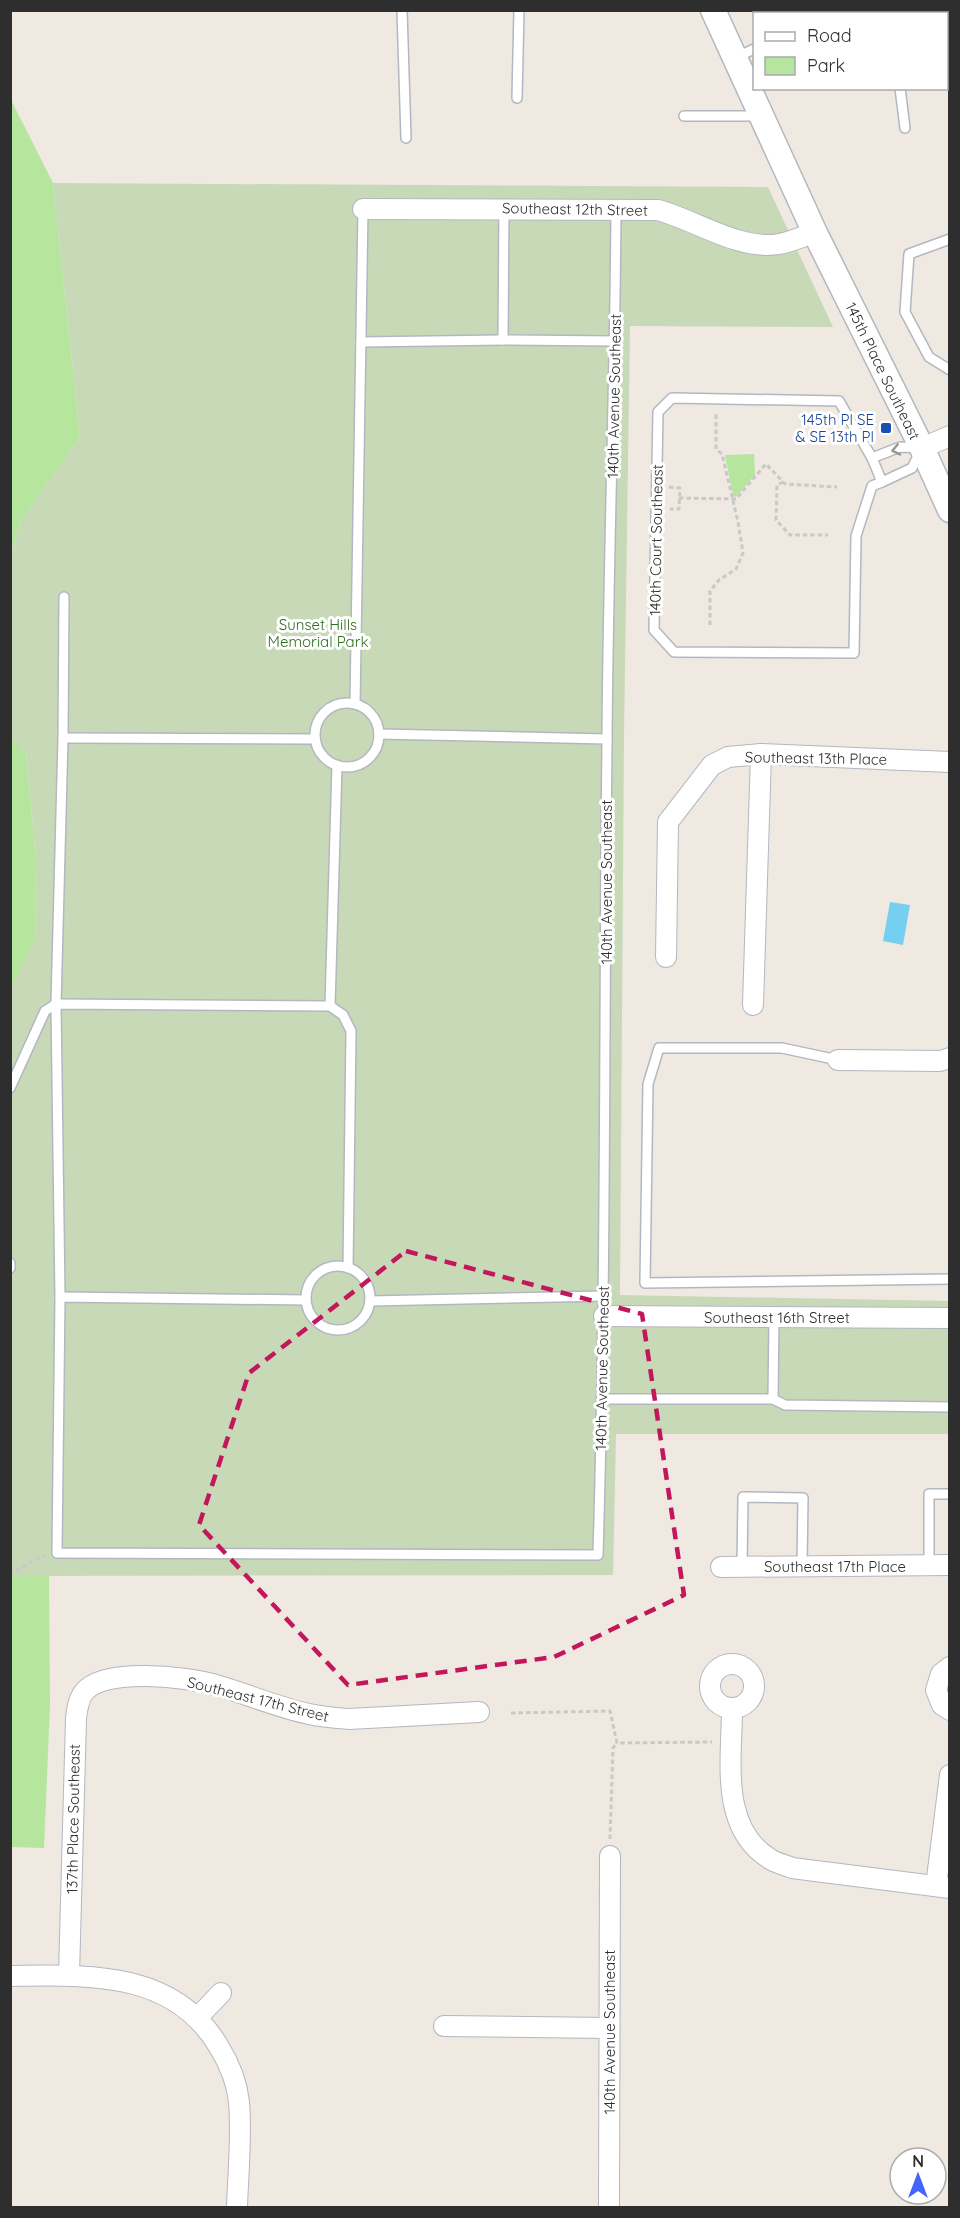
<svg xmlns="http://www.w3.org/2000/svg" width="960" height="2218" viewBox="0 0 960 2218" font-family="Quicksand,sans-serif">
<rect width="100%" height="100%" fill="#efe9e1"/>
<g fill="#b6e59e">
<polygon points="11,100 53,183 80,437 21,521 11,552"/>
<polygon points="754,454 755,475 736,497 733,496 725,455"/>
<polygon points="11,737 26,753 36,859 35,939 11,992"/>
<polygon points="11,1576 49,1576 50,1705 44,1848 11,1847"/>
</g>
<polygon fill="#c8d9b8" points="53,183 768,187 833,327 630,326 624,736 620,1295 949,1301 949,1434 616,1434 613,1575 11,1576 10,992 35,939 36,859 26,753 11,737 11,552 21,521 80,437"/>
<polygon fill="#75cff0" points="890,902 910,905 903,945 883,941"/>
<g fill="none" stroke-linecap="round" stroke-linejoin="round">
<g stroke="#b4b7c1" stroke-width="12">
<g id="service">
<polyline points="402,10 406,138"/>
<polyline points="871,10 873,14"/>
<polyline points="835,14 842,10"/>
<polyline points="735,58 754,49"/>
<polyline points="900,88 905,128"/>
<polyline points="517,98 519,10"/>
<polyline points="684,116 760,116"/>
<polyline points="504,208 503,340 616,341"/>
<polyline points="950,239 909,254 905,312 929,357 950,370"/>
<polyline points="361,342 503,340"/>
<polygon points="672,398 839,401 872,458 882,482 872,486 856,536 854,653 674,652 654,630 658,412"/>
<polyline points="872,458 900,447 922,448 912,468 882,482"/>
<circle cx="347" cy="735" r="32"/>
<polyline points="355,704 363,209"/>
<polyline points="379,734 607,739"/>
<polyline points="63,738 315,739"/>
<polyline points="330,1006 337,765"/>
<polyline points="838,1060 782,1048 659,1048 648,1084 645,1283 950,1279"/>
<polyline points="10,1088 45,1011 56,1004 330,1006 343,1015 351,1031 348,1268"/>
<polyline points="10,1263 10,1268"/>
<circle cx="338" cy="1298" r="32"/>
<polyline points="60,1297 56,1004 63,738 64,597"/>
<path d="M 306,1300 L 60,1297 L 57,1553 L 598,1555 C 606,1284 604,1014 607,743 C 608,565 615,387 616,208"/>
<polyline points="370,1301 604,1296"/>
<polyline points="602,1399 773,1399 774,1317"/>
<polyline points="773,1399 785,1405 950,1407"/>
<polyline points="929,1565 929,1494 950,1494"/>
<polyline points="742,1566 743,1497 803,1498 802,1566"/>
</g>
</g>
<g stroke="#b4b7c1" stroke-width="22">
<g id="minor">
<path d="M 363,209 L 658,210 C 695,220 740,251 779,244 C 791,242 803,236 815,233"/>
<polyline points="922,448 950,436"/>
<polyline points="666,957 668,822 712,765 728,757 761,754 950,762"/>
<polyline points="753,1005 761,754"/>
<polyline points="838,1060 940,1061 950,1058"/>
<polyline points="604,1316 950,1318"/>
<polyline points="721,1567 950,1565"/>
<circle cx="732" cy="1686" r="22"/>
<polyline points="950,1667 941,1674 936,1690 942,1705 950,1710"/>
<path d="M 732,1708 C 732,1759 719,1828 770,1859 C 776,1863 785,1865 792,1868 L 950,1888"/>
<polyline points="936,1886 950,1775"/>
<path d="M 69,1975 L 76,1718 C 77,1710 78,1700 84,1692 C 104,1667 185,1677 212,1684 C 245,1693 276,1707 309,1714 C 322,1717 336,1718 349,1719 L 479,1712"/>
<path d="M 10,1976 C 88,1975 174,1970 219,2047 C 229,2063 237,2083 239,2102 C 242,2137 238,2173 237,2208"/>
<polyline points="198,2017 221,1993"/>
<polyline points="444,2026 609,2028"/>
<polyline points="609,2208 610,1856"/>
</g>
</g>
<g stroke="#b4b7c1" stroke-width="27">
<polyline id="tertiary" points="713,10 815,233 922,448 950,510"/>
</g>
<g stroke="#c9c9c9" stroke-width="3" stroke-dasharray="4.5 3" stroke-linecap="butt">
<polyline points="783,482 777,485 776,520 790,535 828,535"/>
<polyline points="669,487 680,488 679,509 670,509"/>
<polyline points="679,498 736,499 766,464 785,484 837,487"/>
<polyline points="710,625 710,591 719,580 736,569 743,553 738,522 722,454 716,449 716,412"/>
<polyline points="10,1575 36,1559 45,1556"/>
<polyline points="511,1713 610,1711 617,1743 712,1742"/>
<polyline points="610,1839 613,1748 617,1743"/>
</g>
<use href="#service" stroke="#fff" stroke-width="9"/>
<use href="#minor" stroke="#fff" stroke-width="20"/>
<use href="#tertiary" stroke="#fff" stroke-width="24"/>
</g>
<defs><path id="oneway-chevron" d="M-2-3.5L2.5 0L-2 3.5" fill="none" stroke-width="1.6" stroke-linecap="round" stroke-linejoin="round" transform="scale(1.5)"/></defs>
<use stroke="#969696" href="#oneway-chevron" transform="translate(896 450) rotate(167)"/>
<path fill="none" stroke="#c2185b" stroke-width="4.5" stroke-dasharray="12 8" stroke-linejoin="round" d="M 406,1251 L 642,1314 L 684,1595 L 554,1657 L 348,1685 L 199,1525 L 249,1373 Z"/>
<rect fill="#1a4fb4" stroke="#fff" stroke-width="2" x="880" y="422" width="12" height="12" rx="3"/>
<g text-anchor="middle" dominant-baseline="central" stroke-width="6" stroke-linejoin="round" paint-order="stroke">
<g font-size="15" fill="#2e2e2e" stroke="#fff">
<text transform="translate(575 209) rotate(1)">Southeast 12th Street</text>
<text transform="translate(883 371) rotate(64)">145th Place Southeast</text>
<text transform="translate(614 396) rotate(-89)">140th Avenue Southeast</text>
<text transform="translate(656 540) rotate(-89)">140th Court Southeast</text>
<text transform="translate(816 758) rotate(1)">Southeast 13th Place</text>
<text transform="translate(606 882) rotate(-90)">140th Avenue Southeast</text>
<text x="777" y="1317">Southeast 16th Street</text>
<text transform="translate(602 1368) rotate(-89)">140th Avenue Southeast</text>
<text x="835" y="1566">Southeast 17th Place</text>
<text transform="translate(258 1699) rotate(14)">Southeast 17th Street</text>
<text transform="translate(73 1819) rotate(-89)">137th Place Southeast</text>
<text transform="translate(609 2032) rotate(-90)">140th Avenue Southeast</text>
</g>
<g font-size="15" fill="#164399" stroke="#fff" text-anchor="end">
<text x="874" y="419">145th Pl SE<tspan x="874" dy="17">&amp; SE 13th Pl</tspan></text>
</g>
<g font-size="15" fill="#2c6e1b" stroke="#fff">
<text x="318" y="624">Sunset Hills<tspan x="318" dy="17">Memorial Park</tspan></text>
</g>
</g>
<rect width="960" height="2218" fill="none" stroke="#2e2e2e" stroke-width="24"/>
<rect x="753" y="12" width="195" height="78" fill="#ffffff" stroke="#ababab" stroke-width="1.5"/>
<rect x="765" y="32" width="30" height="9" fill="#ffffff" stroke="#ababab" stroke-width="1.5"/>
<text x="807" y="42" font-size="18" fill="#2e2e2e">Road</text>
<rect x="765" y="57" width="30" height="18" fill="#b6e59e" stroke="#ababab" stroke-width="1.5"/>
<text x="807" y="72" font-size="18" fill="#2e2e2e">Park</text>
<g transform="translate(918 2176)"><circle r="28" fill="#ffffff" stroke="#ababab" stroke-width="1.5"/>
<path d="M0-4.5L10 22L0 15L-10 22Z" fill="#4264fb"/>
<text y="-9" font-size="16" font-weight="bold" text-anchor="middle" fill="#2e2e2e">N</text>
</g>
</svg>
